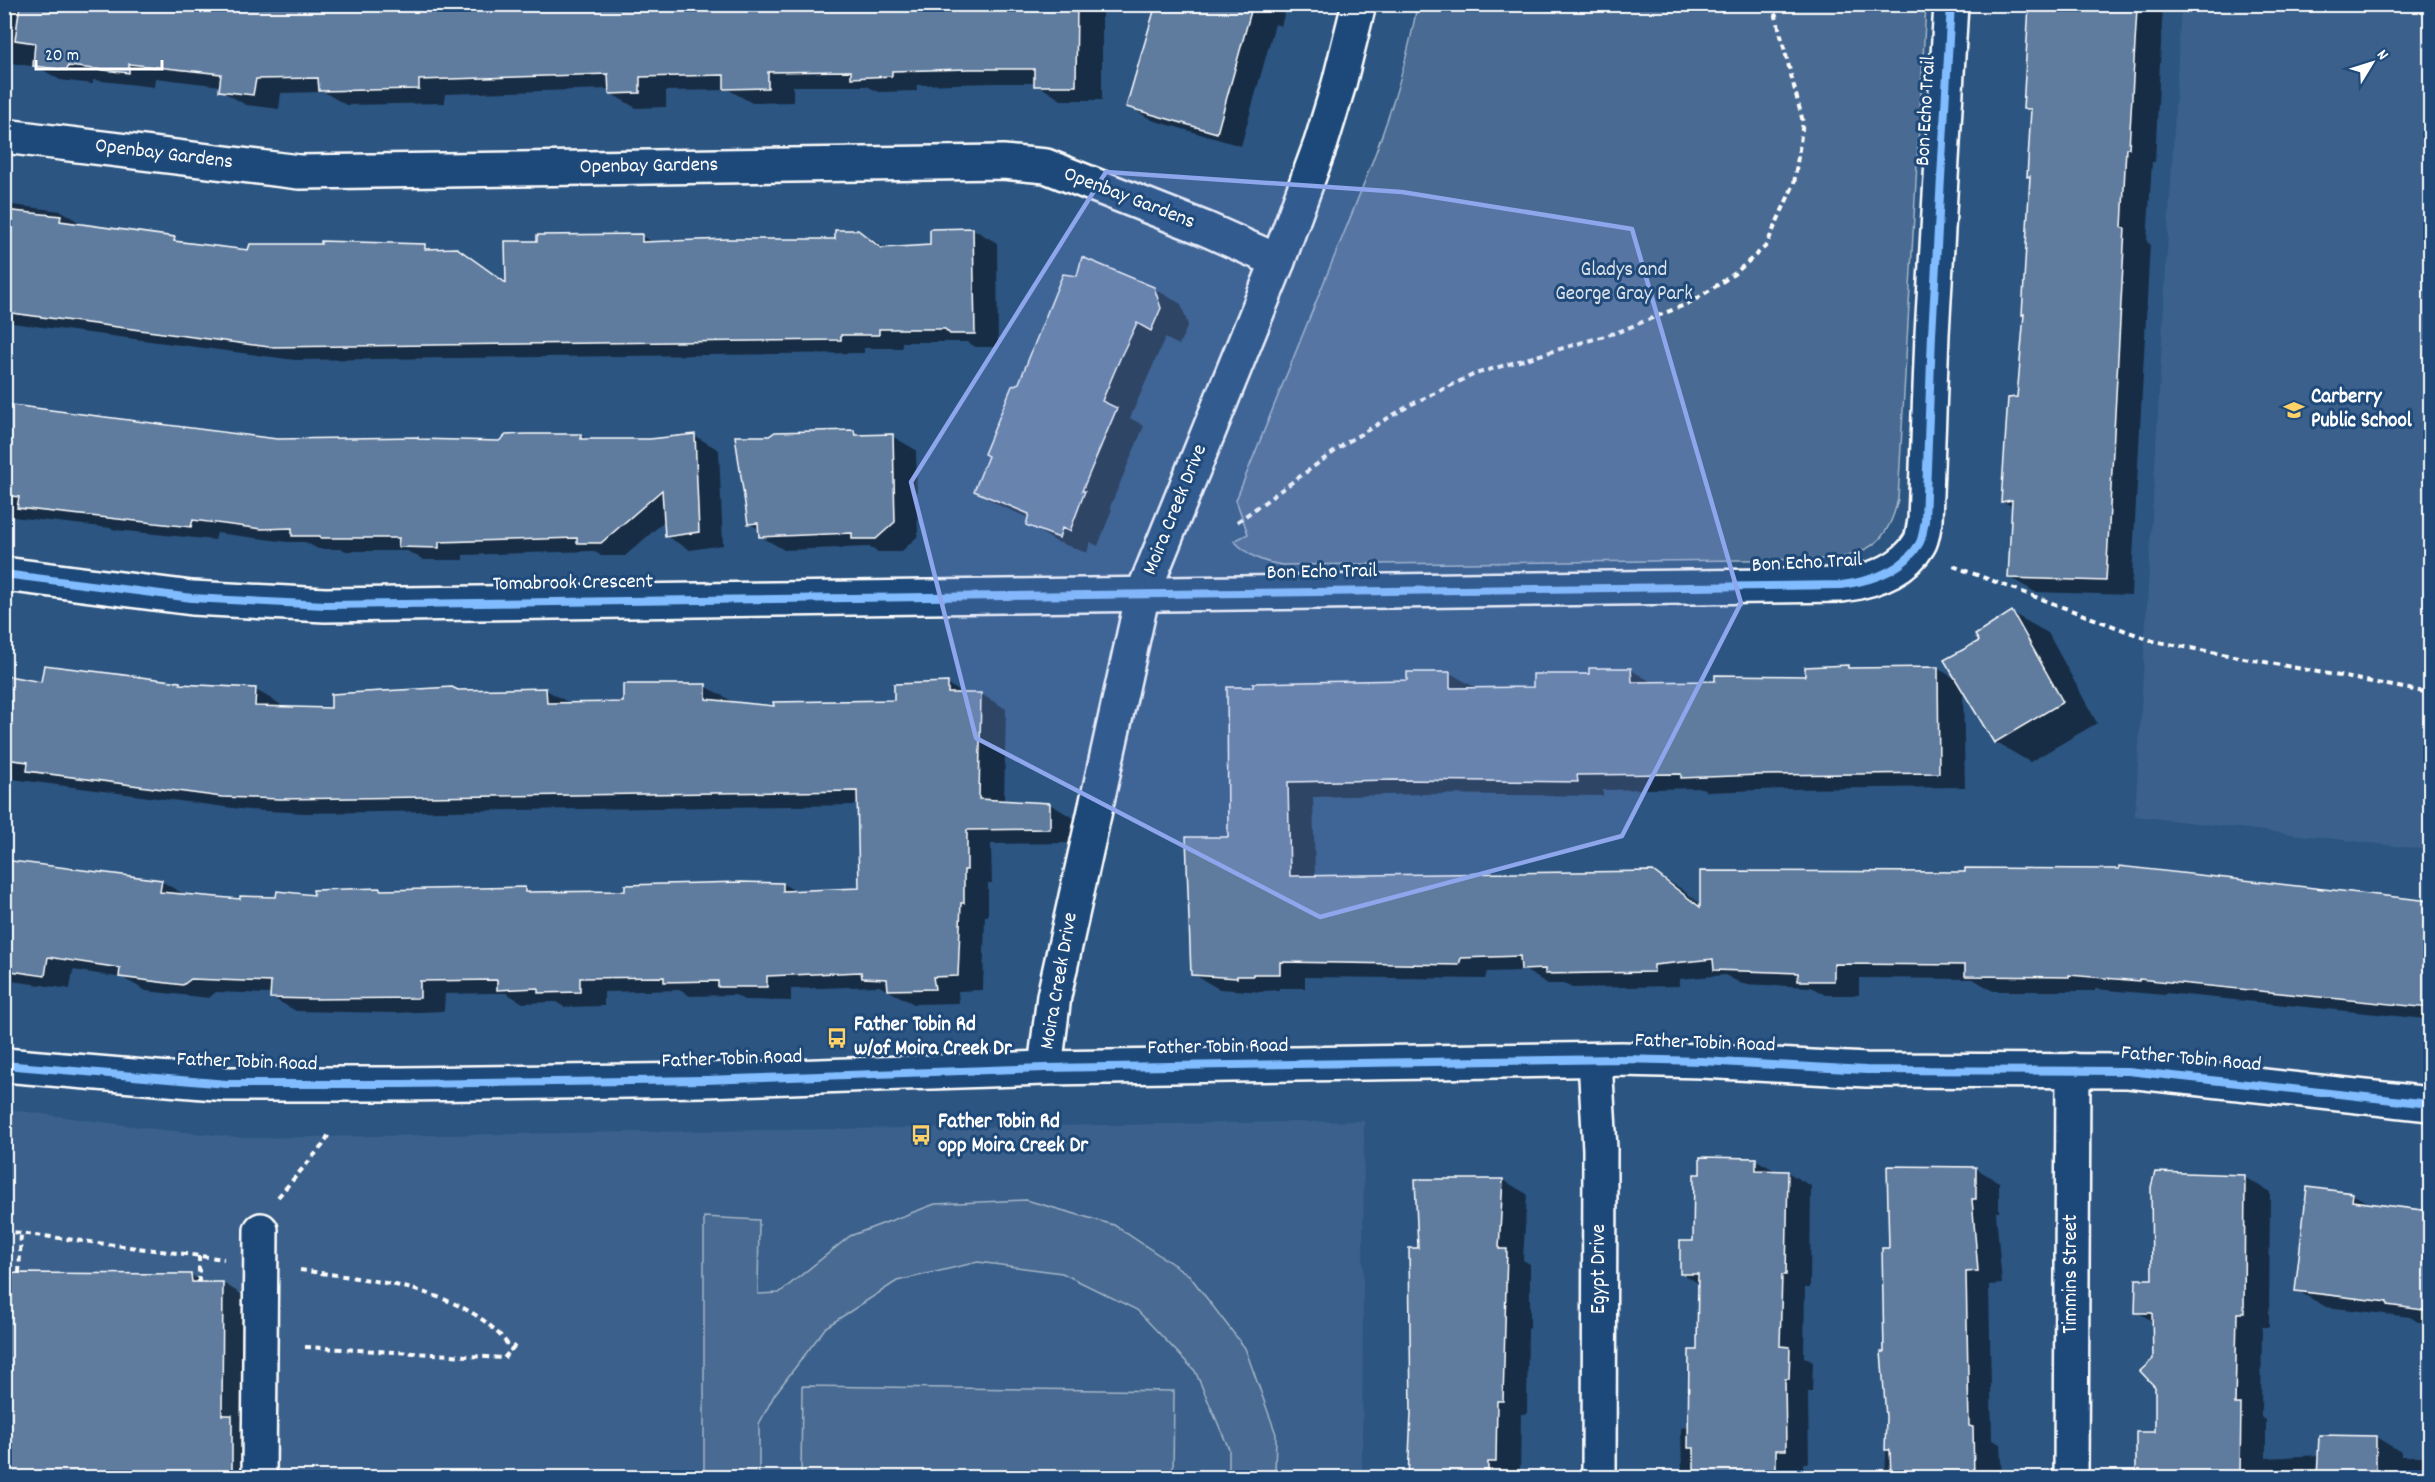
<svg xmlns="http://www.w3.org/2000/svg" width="2435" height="1482" viewBox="0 0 2435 1482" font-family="Dekko,sans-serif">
<rect width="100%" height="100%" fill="#2c5582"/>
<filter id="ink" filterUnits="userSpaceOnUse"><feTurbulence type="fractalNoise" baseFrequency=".0167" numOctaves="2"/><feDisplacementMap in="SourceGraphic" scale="12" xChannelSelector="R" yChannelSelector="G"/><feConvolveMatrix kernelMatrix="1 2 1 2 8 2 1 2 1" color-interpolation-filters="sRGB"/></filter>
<g filter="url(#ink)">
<g fill="#3b618b">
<polygon points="2181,5 2430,5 2430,850 2135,816"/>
<polygon points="5,1109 154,1129 245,1138 1364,1121 1362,1477 5,1478"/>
</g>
<g fill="#486b92" stroke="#a4b5c8" stroke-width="1.5">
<path d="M 1417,5 L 1926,5 L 1898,499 C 1889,538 1874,551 1836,559 L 1282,565 C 1261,562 1249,556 1234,541 L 1248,534 L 1236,500 C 1266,424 1297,348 1328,272 C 1362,190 1403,93 1417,5 Z"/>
<polygon points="1026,1200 1114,1225 1189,1275 1245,1348 1276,1434 1275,1477 1229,1477 1229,1449 1195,1371 1137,1310 1062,1273 978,1262 897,1281 826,1327 775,1394 759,1424 759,1477 704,1477 704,1217 759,1220 758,1294 779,1293 850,1236 935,1204"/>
<polygon points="802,1386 1174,1391 1173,1477 801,1477"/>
</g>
<g fill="#0007">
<polygon points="4,4 1102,4 1102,100 1061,100 1035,83 996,83 917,85 917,91 878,92 867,86 793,86 793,102 752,103 729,90 666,91 666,107 636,108 610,93 610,89 445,94 445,103 346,105 324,92 281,93 279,109 246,105 220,90 221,86 155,78 154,87 93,80 93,84 60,80 38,67 4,62"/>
<polygon points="1162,4 1287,4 1281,26 1275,24 1241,146 1152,120 1128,106"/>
<polygon points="2051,4 2163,4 2155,162 2152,162 2147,242 2150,244 2131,595 2035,592 2009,577 2013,507 2002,501 2019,399 2025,315 2023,314 2031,178 2028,176 2032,112 2025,108"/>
<polygon points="4,204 61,211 85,226 174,239 182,243 249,252 424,246 432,250 456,249 507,283 641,236 655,243 836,240 858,231 887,249 931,246 973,229 997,243 998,347 976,347 967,342 902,342 902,348 864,348 864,353 295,360 4,322"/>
<polygon points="1153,288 1181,304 1188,325 1179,345 1165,338 1130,418 1144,426 1110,507 1112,509 1098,546 1090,542 1087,553 1055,541 1027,524 1029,518 1003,507 975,491 1020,384"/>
<polygon points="4,406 277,440 418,438 422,441 500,442 580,435 589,440 650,440 695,436 719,450 723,545 690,550 666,536 665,521 625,556 602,556 593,551 463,555 463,560 424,560 407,551 346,551 342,549 318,549 305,542 287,542 217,533 215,540 115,530 111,528 4,516"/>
<polygon points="854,432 862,437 892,436 916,450 918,536 901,552 878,552 869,547 784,550 760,536 760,530 749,523"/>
<polygon points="2012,613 2048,633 2097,723 2030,762 1995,742 1963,689 1965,787 1787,789 1708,792 1702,788 1603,790 1603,796 1422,794 1313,797 1315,877 1653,872 1680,888 1702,905 1966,873 2120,870 2121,868 2430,904 2430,1021 2426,1019 2165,993 2165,995 2095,989 2095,991 1993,991 1973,979 1859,978 1859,995 1825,995 1811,987 1742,984 1725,975 1679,979 1679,986 1572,988 1565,984 1548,984 1526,971 1487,972 1485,979 1305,977 1305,988 1279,988 1279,990 1263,991 1263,992 1219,989 1193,974 1230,838 1229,689 1409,681 1450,673 1476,688 1534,689 1591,675 1631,670 1655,684 1716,683 1807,677 1847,667 1852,669 1937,668 1958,680 1981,641"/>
<polygon points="4,677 42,683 180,683 185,686 256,690 280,704 280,708 333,709 458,692 546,690 571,704 625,704 705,686 730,700 730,703 775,708 895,702 947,684 965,694 981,694 1006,709 1004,802 1050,804 1075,819 1074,843 991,844 992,883 988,883 988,916 985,916 983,990 958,991 959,1003 914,1004 879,986 791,989 791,1001 744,1000 735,995 690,996 681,990 604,992 604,1006 564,1007 556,1002 523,1003 506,993 491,993 445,994 444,1011 394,1013 296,1011 271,997 271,994 216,992 209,998 146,991 123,978 73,970 70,989 4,980 4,860 161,881 185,895 241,901 383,892 524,888 533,893 627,892 783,884 797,892 860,890 859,805 306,813 248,810 4,778"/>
<polygon points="1701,1158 1756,1160 1778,1172 1787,1172 1811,1186 1810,1288 1805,1288 1804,1357 1813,1362 1812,1392 1808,1392 1809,1463 1803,1463 1804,1478 1682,1478 1681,1428 1690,1427 1698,1352 1700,1284 1681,1273 1695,1242"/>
<polygon points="1975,1168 1999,1182 1999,1212 1996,1212 2002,1284 1989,1285 1992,1440 2000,1444 2002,1478 1885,1478 1888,1417 1886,1353 1890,1250"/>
<polygon points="2244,1177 2270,1192 2269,1327 2262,1327 2261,1417 2266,1420 2266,1458 2320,1455 2376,1437 2401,1452 2401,1456 2430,1456 2430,1478 2143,1478 2138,1475 2156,1433 2154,1322 2137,1312 2154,1280"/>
<polygon points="1416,1180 1503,1180 1527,1194 1523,1260 1530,1264 1530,1328 1528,1328 1527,1414 1521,1414 1520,1475 1517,1475 1517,1478 1409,1478 1419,1250"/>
<polygon points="2352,1194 2370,1204 2430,1212 2430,1323 2418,1322 2410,1317 2326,1307 2296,1290"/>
<polygon points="191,1275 205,1283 223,1283 258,1304 267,1478 4,1478"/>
</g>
<g fill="#5e7c9f" stroke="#fff" stroke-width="1.5">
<polygon points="20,4 1077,4 1076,86 1034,86 1034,69 969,69 892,71 892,76 851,78 851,71 768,72 768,88 724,89 724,75 640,77 640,93 609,94 608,74 419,80 419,89 319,91 318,78 256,79 253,95 219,91 221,74 129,64 129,73 68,66 67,70 33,66 35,43 15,40"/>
<polygon points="1156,4 1253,4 1217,133 1126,107"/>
<polygon points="2029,5 2137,9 2129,148 2126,148 2122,228 2125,228 2106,581 2008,578 2012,500 2001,502 2008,398 2017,397 2024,314 2022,315 2030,176 2027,177 2031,109 2023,109"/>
<polygon points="4,210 61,216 60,221 175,237 174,241 248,250 250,244 321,244 321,241 425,244 425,249 457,248 506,283 505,241 537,241 537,235 642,234 642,242 727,239 835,239 835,230 858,230 881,248 930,245 930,229 973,228 975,334 950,334 945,329 879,329 879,335 841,335 841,340 269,347 4,312"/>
<polygon points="1082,257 1154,287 1161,308 1151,331 1137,323 1122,354 1102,401 1117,408 1082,491 1085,491 1070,531 1062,528 1059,538 1026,525 1029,514 974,491 988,456 984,454 1012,386 1019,383 1057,288 1063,274 1077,276"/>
<polygon points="4,404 277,439 418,437 418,439 499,441 506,435 525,434 581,434 581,439 650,439 695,434 699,532 665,537 662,490 601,543 577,543 577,538 439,542 439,548 398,547 399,538 320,538 320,536 292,536 292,528 262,529 193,520 191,527 17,508 19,497 4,495"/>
<polygon points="854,430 855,435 893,434 895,522 876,539 852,539 852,533 759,537 758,523 748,524 735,436 769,436 775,432"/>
<polygon points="2012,611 2063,702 1994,743 1944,660 1979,641 1975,635"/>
<polygon points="44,665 180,682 180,684 256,688 255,706 331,708 331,694 452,687 458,690 546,688 547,703 623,702 623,684 706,684 706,699 774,706 773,702 894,700 894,684 948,682 948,693 981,693 979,799 1050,803 1050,829 967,830 967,870 964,870 964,903 961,903 958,976 933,977 935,989 888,990 887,979 862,978 861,972 767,976 767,987 718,987 718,981 664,982 664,977 580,978 580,992 538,993 538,988 497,990 497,980 420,981 420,998 311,999 270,998 271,982 191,979 183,985 119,977 120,968 48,957 45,976 4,970 4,860 162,880 160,892 240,899 240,896 276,897 277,891 314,895 313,890 380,888 380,890 525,887 525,892 625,891 625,885 741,882 783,883 783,891 859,888 857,791 280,799 222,797 27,771 28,762 4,759 4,704 8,676 41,682"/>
<polygon points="1848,665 1848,668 1938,667 1939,773 1760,775 1681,778 1681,774 1577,775 1578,782 1395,780 1288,782 1290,876 1653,871 1700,907 1700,871 1965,872 1965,868 2119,869 2119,866 2404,898 2430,901 2430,1008 2139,979 2139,981 2069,975 2069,977 1965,976 1965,965 1834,964 1834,981 1798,981 1798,973 1714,970 1713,959 1654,965 1654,972 1545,974 1545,969 1521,970 1520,956 1461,958 1459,965 1280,962 1280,974 1253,974 1253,976 1237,976 1237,978 1191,975 1186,837 1228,837 1227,687 1253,687 1253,683 1407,680 1407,672 1450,672 1450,688 1533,687 1533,674 1589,674 1589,668 1631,668 1632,682 1715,681 1715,675 1805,676 1805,667"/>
<polygon points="1700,1157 1756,1158 1756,1170 1788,1171 1786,1275 1782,1275 1780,1346 1790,1347 1789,1379 1785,1379 1786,1450 1776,1450 1776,1478 1694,1478 1694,1448 1688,1448 1689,1350 1697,1350 1698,1274 1680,1274 1680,1241 1693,1241 1694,1174 1700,1174"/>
<polygon points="1887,1166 1976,1167 1976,1199 1972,1199 1978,1271 1966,1272 1969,1426 1973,1427 1974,1478 1891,1478 1890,1450 1885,1450 1886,1417 1881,1352 1884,1352 1882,1248 1889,1248"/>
<polygon points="2155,1172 2245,1175 2244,1313 2237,1313 2235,1404 2241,1404 2240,1476 2136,1475 2136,1432 2155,1432 2155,1387 2140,1371 2153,1359 2152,1313 2135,1313 2136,1279 2152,1279 2151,1187"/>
<polygon points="1415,1179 1503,1179 1499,1249 1507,1249 1503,1401 1497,1401 1496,1462 1488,1462 1488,1478 1408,1478 1411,1413 1409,1248 1418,1248"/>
<polygon points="2307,1187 2353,1193 2352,1201 2430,1211 2430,1311 2387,1305 2387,1302 2295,1291"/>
<polygon points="4,1273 191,1274 192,1282 223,1282 222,1415 232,1415 232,1478 4,1478"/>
<polygon points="2319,1435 2376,1436 2376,1478 2317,1478"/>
</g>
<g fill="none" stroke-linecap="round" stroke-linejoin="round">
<g stroke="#fff" stroke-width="38">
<g id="minor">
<polyline points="4,136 299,172 1003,162 1046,166 1206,229 1278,261"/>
<path d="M 4,574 L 192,598 L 325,605 L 1842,585 C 1871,581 1903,571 1919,544 C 1923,538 1923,528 1925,521 L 1932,334 L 1951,4"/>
<polyline points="1595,1060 1600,1149 1599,1478"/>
<polyline points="4,1065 227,1084 402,1084 705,1080 1045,1068 1621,1059 1702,1061 1866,1070 2128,1071 2430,1104"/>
<polyline points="1045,1068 1054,996 1143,593 1278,261 1321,143 1339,84 1359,4"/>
<polyline points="259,1478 261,1230"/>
<polyline points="2071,1478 2073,1070"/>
</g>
</g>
<g stroke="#fff" stroke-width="4" stroke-dasharray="6 4.5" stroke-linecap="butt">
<polyline points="1237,522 1349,441 1412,404 1475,374 1618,332 1692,302 1734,274 1766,246 1794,184 1803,122 1776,16 1769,4"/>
<polyline points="1953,566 2153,641 2430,693"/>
<polyline points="278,1197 323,1145 330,1132"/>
<polyline points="4,1231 224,1259"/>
<polyline points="199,1256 199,1282"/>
<path d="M 300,1270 C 367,1280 473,1287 512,1351"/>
<polyline points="19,1273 21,1233"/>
<polyline points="305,1347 504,1358 516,1344"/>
</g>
<use href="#minor" stroke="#1f4a7a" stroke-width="33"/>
<g stroke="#1f4a7a" stroke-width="11">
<g id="cycleway">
<path d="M 4,574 L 192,598 L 325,605 L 1842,585 C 1871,581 1903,571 1919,544 C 1923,538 1923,528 1925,521 L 1932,334 L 1951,4"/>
<polyline points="4,1065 227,1084 402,1084 705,1080 1045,1068 1621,1059 1702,1061 1866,1070 2128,1071 2430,1104"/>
</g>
</g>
<use href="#cycleway" stroke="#80bcff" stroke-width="8"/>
</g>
</g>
<path fill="#8ea6ec" fill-opacity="0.2" stroke="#8ea6ec" stroke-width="4.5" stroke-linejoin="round" d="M 1106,172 L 1402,192 L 1632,229 L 1741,603 L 1622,836 L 1320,917 L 976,738 L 911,482 Z"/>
<defs>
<g id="school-bare" transform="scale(1.62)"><path d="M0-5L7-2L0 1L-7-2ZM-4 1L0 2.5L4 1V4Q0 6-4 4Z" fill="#ffd166" stroke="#1f4a7a" stroke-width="2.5" paint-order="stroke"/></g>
<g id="bus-bare" transform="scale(1.62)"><path d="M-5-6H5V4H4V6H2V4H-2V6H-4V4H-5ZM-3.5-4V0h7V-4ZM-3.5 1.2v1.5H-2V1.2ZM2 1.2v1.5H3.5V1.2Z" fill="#ffd166" stroke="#1f4a7a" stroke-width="2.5" paint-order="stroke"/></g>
</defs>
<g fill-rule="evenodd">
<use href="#school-bare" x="2294" y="410"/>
<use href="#bus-bare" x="837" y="1038"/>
<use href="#bus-bare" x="921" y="1135"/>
</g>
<g text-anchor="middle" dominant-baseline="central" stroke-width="6" stroke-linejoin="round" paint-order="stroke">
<g font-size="21" fill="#fff" stroke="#1f4a7a">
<text transform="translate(1927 111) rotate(-87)">Bon Echo Trail</text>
<text transform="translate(164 155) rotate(7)">Openbay Gardens</text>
<text transform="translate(649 167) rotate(-1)">Openbay Gardens</text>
<text transform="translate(1129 199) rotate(21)">Openbay Gardens</text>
<text transform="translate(1176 510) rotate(-68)">Moira Creek Drive</text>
<text transform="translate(1807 564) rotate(-3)">Bon Echo Trail</text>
<text transform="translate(1322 573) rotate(-1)">Bon Echo Trail</text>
<text transform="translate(573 584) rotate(-1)">Tomabrook Crescent</text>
<text transform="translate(1060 981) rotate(-80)">Moira Creek Drive</text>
<text transform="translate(1705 1044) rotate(2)">Father Tobin Road</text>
<text transform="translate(1218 1048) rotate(-1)">Father Tobin Road</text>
<text transform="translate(732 1060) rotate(-2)">Father Tobin Road</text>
<text transform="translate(2191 1060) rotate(5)">Father Tobin Road</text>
<text transform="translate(247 1063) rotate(2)">Father Tobin Road</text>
<text transform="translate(1600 1269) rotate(-90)">Egypt Drive</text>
<text transform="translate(2072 1274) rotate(-90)">Timmins Street</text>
</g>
<g font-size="21" fill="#dae1e9" stroke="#1f4a7a">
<text x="1624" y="271">Gladys and<tspan x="1624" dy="24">George Gray Park</tspan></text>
</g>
<g font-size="21" font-weight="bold" fill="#fff" stroke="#1f4a7a" text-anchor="start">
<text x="2311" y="398">Carberry<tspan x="2311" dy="24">Public School</tspan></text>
<text x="854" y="1026">Father Tobin Rd<tspan x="854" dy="24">w/of Moira Creek Dr</tspan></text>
<text x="938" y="1123">Father Tobin Rd<tspan x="938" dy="24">opp Moira Creek Dr</tspan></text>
</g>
</g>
<rect width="2435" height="1482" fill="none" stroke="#1f4a7a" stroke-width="24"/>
<rect x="12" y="12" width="2411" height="1458" fill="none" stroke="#fff" stroke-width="2" filter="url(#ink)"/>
<g transform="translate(2372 63) rotate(52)" stroke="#1f4a7a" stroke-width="4.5" paint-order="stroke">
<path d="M0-4.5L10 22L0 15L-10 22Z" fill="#ffffff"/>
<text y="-9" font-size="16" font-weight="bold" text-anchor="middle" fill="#ffffff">N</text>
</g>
<path d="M36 60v9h126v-9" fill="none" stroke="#ffffff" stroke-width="3"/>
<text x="45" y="60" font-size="18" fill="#ffffff" stroke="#1f4a7a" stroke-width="4.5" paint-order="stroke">20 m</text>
</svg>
